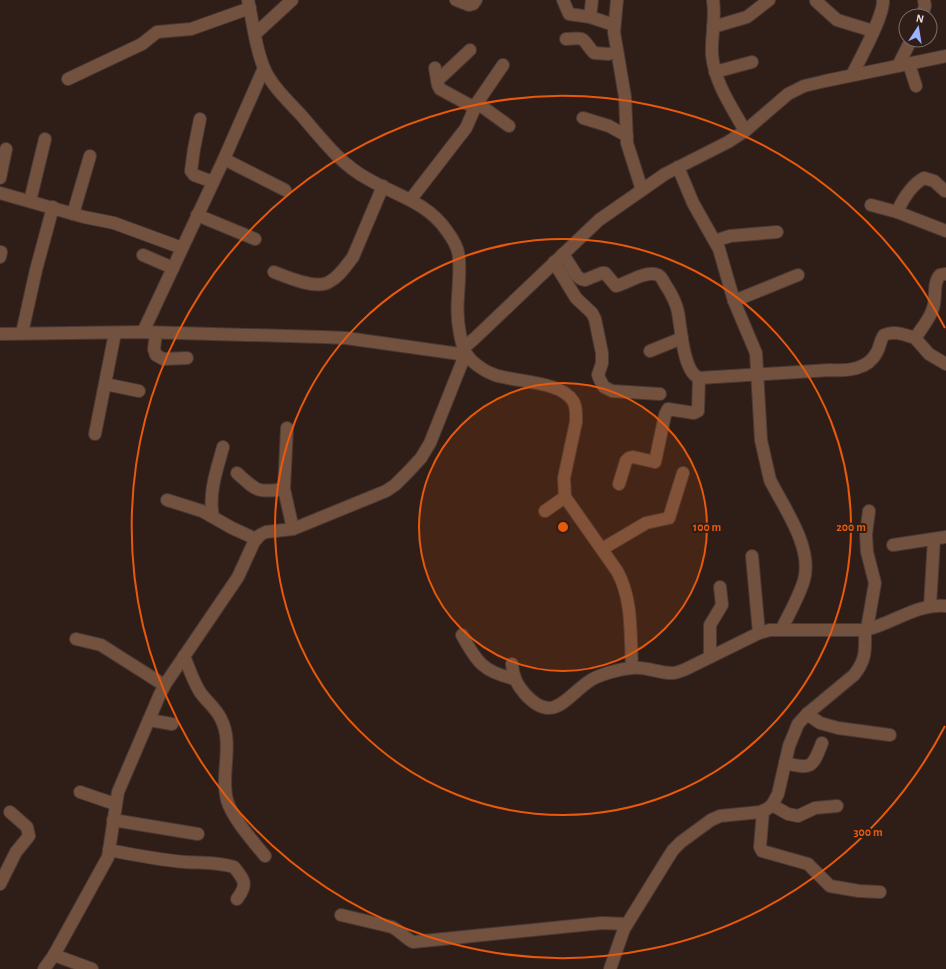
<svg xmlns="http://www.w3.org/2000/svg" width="946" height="969" viewBox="0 0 946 969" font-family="'Alegreya Sans',sans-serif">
<rect width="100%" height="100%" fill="#2f1e18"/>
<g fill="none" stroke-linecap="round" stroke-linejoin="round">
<g stroke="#4a3934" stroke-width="14">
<g id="minor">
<path d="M 248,0 C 253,22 255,47 264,68 C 271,85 288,101 301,115 C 321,138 340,164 368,179 C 397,196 427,202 447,231 C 453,239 459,249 459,259 C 461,285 454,306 460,334 C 462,345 464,353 472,361 C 479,367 486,372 495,375 C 516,382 561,381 573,401 C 577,407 576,416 576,422 L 564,478 L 565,497 L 617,571 C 633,599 630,635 632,667"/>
<polyline points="456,0 469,5 473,4 476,0"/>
<polyline points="563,0 569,14 590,17 614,25"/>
<polyline points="617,0 614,32 625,97 627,143 642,190"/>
<path d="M 713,0 C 716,19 711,37 712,55 C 715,84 732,107 745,131"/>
<polyline points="816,1 837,20 873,31"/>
<polyline points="922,16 925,6 924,0"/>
<polyline points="590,17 592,0"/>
<polyline points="713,27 747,17 769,0"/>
<polyline points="255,34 292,0"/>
<path d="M 566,39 C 588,37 581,39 594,53 L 609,54"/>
<polyline points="909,64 916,86"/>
<polyline points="898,66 911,40"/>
<polyline points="435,68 438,85 440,89 475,108"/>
<polyline points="715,72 752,62"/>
<path d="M 852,75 C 860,59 884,16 883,0"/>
<polyline points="68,79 142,44 157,32 191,29 250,8"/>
<polyline points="437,81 470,50"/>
<polyline points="477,103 509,126"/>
<polyline points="583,118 609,126 627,136"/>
<polyline points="200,119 194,149 191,171 194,175 213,182"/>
<polyline points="224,159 285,190"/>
<path d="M 678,167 L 693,203 L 719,249 L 734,301 L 756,353 L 761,440 L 770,480 C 784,508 813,547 804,580 C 799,597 789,614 781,630"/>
<polyline points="0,178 6,149"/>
<polyline points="0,193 84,217 114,223 182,248"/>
<polyline points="411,199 466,128 477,103 503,65"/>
<polyline points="30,201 45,139"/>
<polyline points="871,205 897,212 946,231"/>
<path d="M 897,212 C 903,199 911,185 924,178 L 934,181 L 945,191"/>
<polyline points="73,214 90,156"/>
<polyline points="197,215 255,239"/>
<polyline points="715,241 730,236 777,232"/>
<path d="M 563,254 L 577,276 L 581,279 L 585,280 L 602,273 L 605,273 L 616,286 C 628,283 642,272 655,274 C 661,275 662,279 665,284 C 671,293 676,302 678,312 C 681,328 683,372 699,378 L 830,370 C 847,371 868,370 877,352 C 880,347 880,340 884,335 C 894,330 905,335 915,338 C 921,329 930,319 933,308 C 937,297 932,284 940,275 L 946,274"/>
<polyline points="143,255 173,268"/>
<polyline points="0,257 1,252"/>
<polyline points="554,262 576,298 592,313 595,319 602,353 602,363 598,375 600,380 604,387 612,391 660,394"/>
<path d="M 274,272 C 287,277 316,290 329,282 C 339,277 346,266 353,257 L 383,186"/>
<polyline points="734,301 798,275"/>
<polyline points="143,332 224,159 264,68"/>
<polyline points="22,333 36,270 53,207"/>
<polyline points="156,333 154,349 156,355 163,359 187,358"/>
<polyline points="0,334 143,332 322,337 346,338 467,355"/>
<polyline points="915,338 929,354 946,364"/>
<polyline points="463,348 474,339 599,220 665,174 728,142 745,131 788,94 804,86 825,81 946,56"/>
<polyline points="650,351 682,338"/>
<polyline points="105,384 139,391"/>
<polyline points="287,428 284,489 293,529"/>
<polyline points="95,434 115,333"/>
<path d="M 237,473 C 257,491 257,493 284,489"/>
<polyline points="619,484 626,461 629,458 633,457 655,462 665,415 668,409 694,413 698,411 699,378"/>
<polyline points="167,500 202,511 232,528 256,539"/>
<polyline points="545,511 565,497"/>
<path d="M 213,517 C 208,493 217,470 223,447"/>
<polyline points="893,545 946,537"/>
<polyline points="602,549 646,523 669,518 683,473"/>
<polyline points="752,556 759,633"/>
<polyline points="930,606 934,539"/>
<polyline points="867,629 875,583 867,552 866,534 869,511"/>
<path d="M 462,635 C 477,663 484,672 515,679"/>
<polyline points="76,639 101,645 164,685"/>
<path d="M 184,656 C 189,668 193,681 200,692 C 206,701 216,708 221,719 C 234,744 220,774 227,800 C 232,818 253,841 265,856"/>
<polyline points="710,657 710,625 722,605 720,587"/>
<path d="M 512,664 C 513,677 517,685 525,694 C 554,726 567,695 591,680 C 601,674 620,669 632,668 C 646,666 660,674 674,673 C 678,672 682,671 686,669 L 759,633 L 770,630 L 865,630 C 892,624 917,603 946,606"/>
<polyline points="807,714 820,723 838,728 890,735"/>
<polyline points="149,720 172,724"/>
<path d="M 785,763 C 811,769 812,769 822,743"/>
<polyline points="80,792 115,804"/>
<polyline points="772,805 788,814 798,816 815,808 837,806"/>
<polyline points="763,811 760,847 762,851 808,864 830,886 859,891 880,892"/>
<polyline points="113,820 198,834"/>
<path d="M 109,850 C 134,855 160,860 185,862 C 202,863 218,862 234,867 C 245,881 248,884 237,899"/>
<polyline points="0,884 16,852 29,836 27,827 10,812"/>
<path d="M 341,915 L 392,927 C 400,931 405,938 413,942 L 602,923 L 627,924"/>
<polyline points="54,955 92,969"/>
<polyline points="44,969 54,955 108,857 118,792 160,694 166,683 238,577 254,542 260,535 266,532 293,529 386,491 395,485 409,471 421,458 430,443 465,355"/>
<path d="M 610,969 L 624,929 L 666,861 L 673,850 L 681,842 L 711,820 L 720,816 L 760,812 L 767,809 L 772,805 L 778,794 L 789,746 L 798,724 L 807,714 L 854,675 C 867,659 865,649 865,630"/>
</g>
</g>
<use href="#minor" stroke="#73513f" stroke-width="12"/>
</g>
<circle cx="563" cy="527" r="144" fill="#e8590c" fill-opacity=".12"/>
<g fill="none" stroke="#e8590c" stroke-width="2">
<circle cx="563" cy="527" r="144"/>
<circle cx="563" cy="527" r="288"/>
<path d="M945 726A431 431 0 1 1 945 328"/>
</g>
<circle cx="563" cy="527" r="6" fill="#e8590c" stroke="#2f1e18" stroke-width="2"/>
<g font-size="12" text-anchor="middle" font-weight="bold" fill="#e8590c" stroke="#2f1e18" stroke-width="4" stroke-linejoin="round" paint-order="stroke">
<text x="707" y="531">100 m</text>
<text x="851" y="531">200 m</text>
<text x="868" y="836">300 m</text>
</g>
<g transform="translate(918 28) rotate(12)"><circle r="19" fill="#2f1e18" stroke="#7b6c67"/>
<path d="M0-3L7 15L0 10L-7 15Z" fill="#9bb4fd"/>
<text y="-6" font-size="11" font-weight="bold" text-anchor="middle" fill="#ede1dd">N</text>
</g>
</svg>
